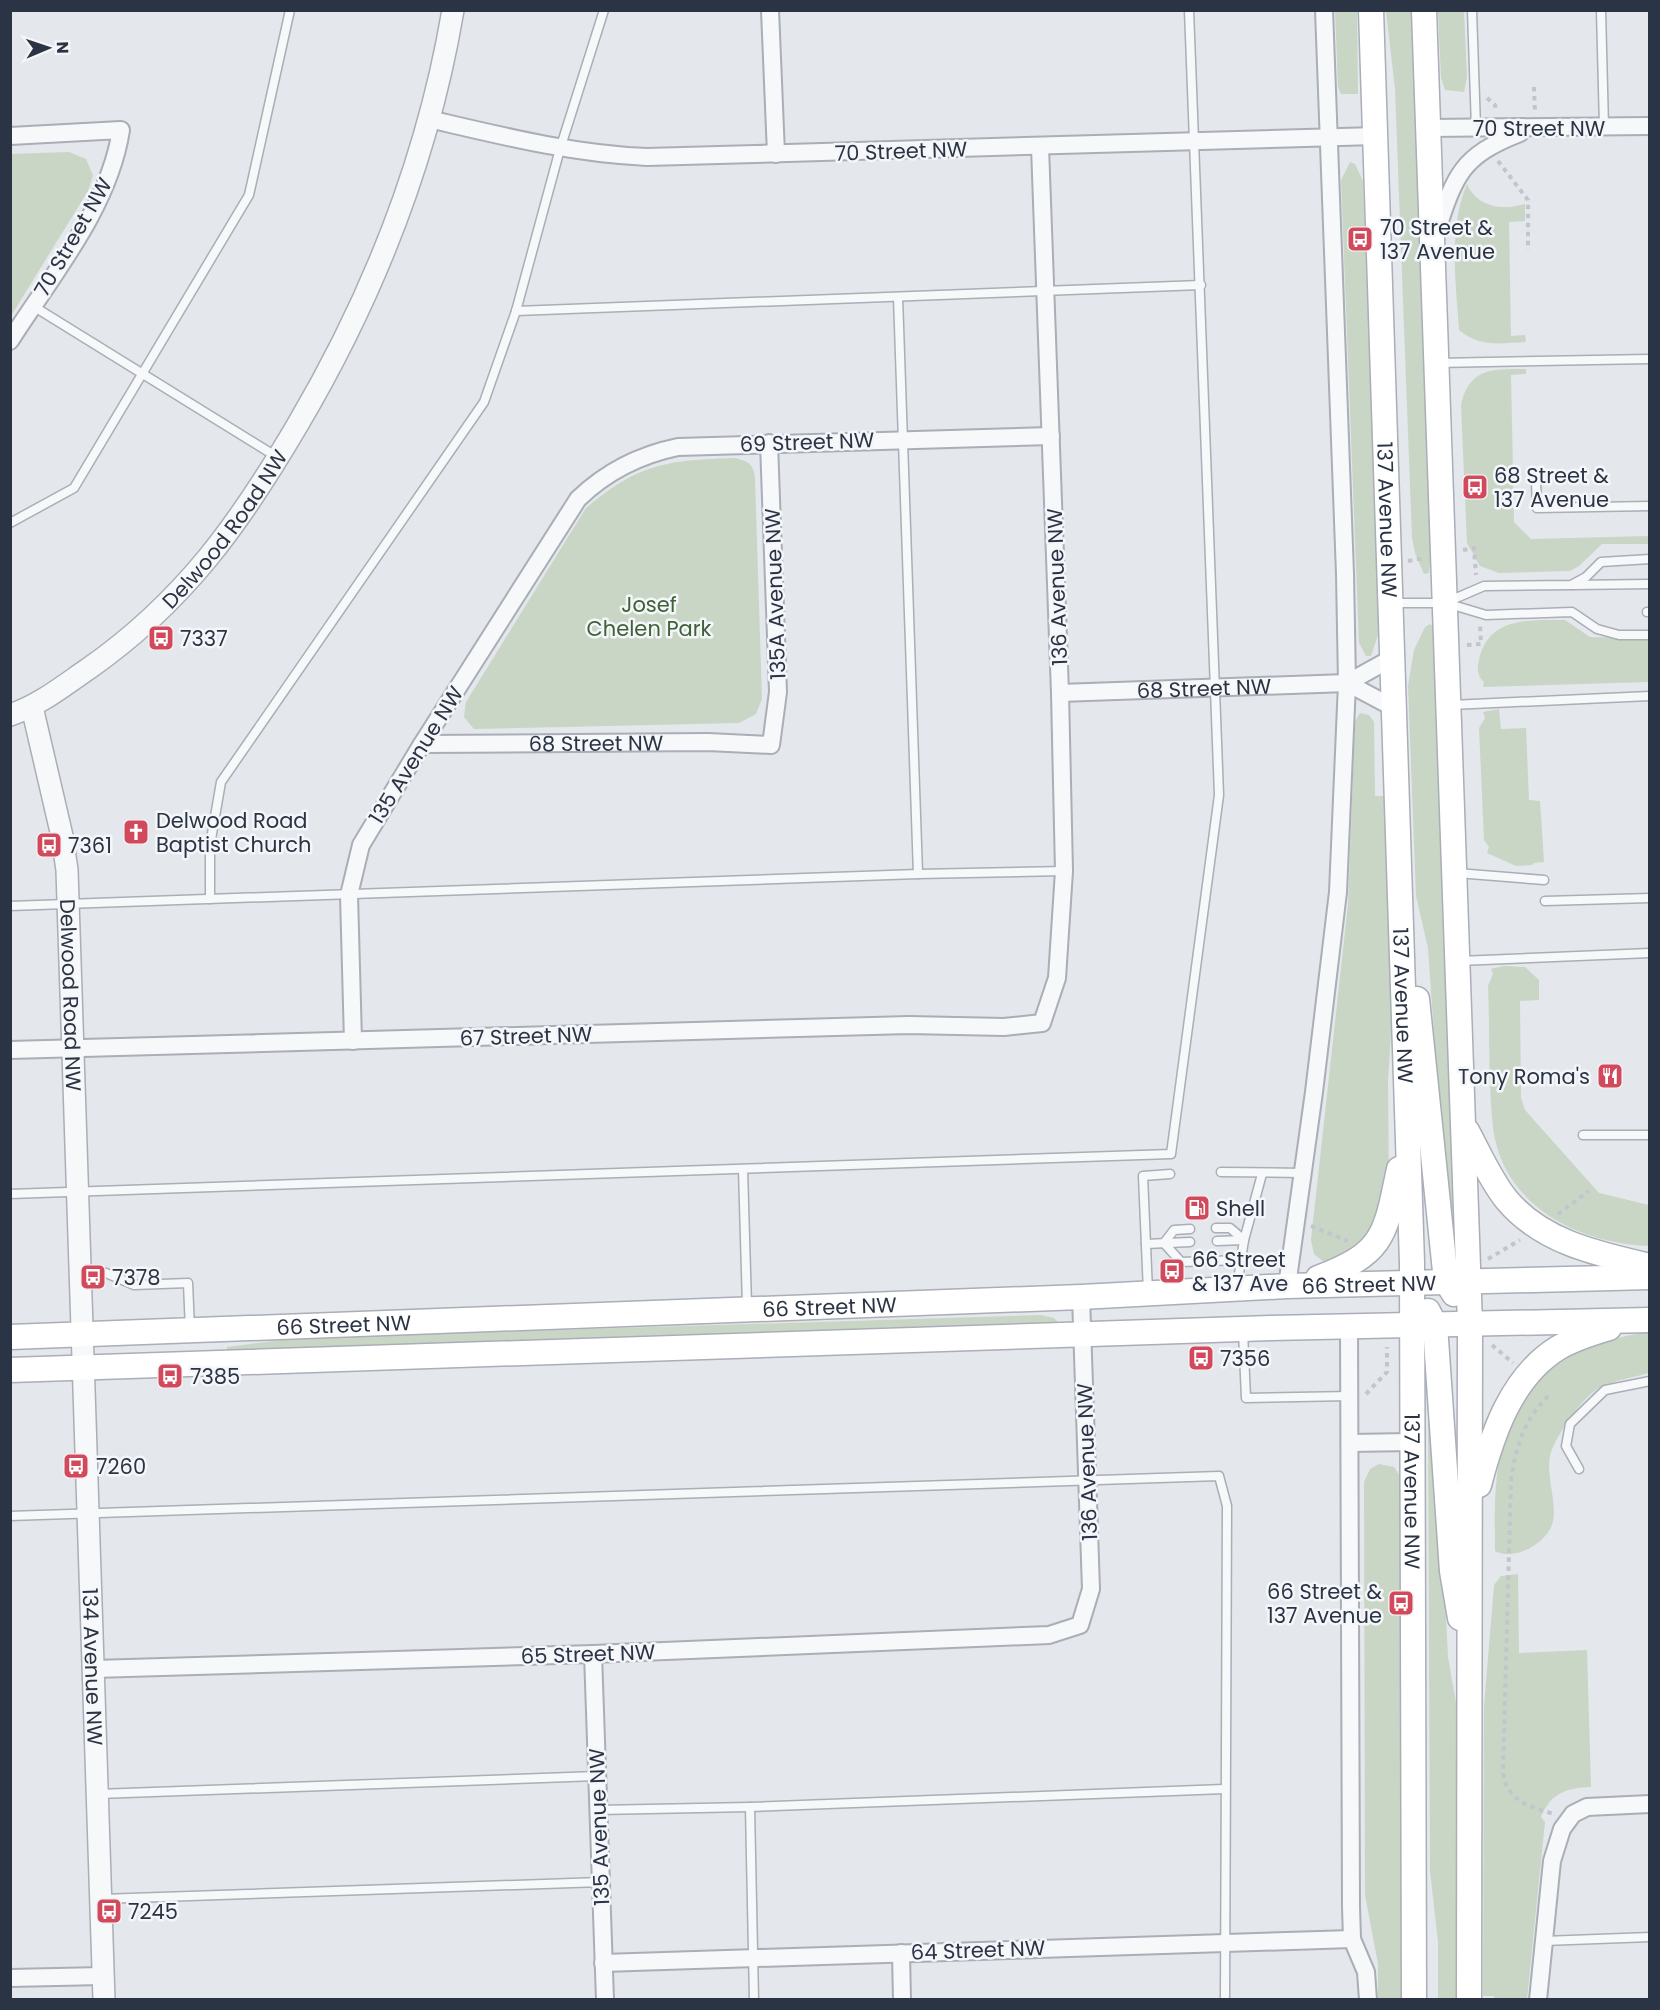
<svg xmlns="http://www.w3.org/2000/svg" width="1660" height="2010" viewBox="0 0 1660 2010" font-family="Poppins,sans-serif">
<rect width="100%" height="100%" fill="#e4e7ec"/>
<g fill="#c9d6c5">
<polygon points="1335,11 1357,11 1358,94 1341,94 1338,87"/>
<polygon points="1386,11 1412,11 1432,541 1429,573 1424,574 1415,553 1412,538 1395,89"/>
<polygon points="1438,11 1464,11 1467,77 1464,92 1445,90 1441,78"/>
<polygon points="69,152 86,159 93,175 88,191 11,316 11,154"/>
<polygon points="1350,162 1355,164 1363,181 1380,629 1371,656 1366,656 1359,643 1341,180"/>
<path d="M 1467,184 C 1477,207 1502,211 1525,204 L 1525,221 L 1509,222 L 1511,336 L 1525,335 L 1526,342 C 1499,343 1481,348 1459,330 C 1456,283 1448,228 1467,184 Z"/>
<path d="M 1526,369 L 1526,374 L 1511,375 L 1514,522 L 1531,539 L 1649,536 L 1649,544 L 1602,544 L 1579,566 L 1570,571 L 1499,573 L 1480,566 L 1467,543 L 1461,405 C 1469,367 1494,369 1526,369 Z"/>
<path d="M 736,458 C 749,462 753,464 755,478 L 762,699 L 756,714 L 739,723 L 474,729 L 464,717 L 466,702 L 586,508 C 639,463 668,460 736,458 Z"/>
<path d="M 1565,620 L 1590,637 L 1649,638 L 1649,682 L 1483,687 L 1484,682 C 1477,676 1477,668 1479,660 C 1488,616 1531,620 1565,620 Z"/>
<polygon points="1430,624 1435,628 1454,1202 1452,1249 1449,1249 1428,948 1416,896 1408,686 1414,650 1425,627"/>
<polygon points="1499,709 1501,729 1526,728 1529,800 1540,801 1544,862 1534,863 1532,865 1516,866 1487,853 1489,847 1484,840 1479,728 1485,718 1483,712"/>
<polygon points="1360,713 1369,715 1374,722 1375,796 1386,796 1393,1003 1388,1081 1389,1191 1368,1243 1333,1264 1324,1262 1314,1254 1311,1240 1348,904 1355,722"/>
<path d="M 1503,966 L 1525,967 L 1539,980 L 1539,1000 L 1520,1001 L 1521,1098 L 1525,1110 L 1599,1193 L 1649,1205 L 1649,1246 C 1578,1243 1503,1206 1493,1128 C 1488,1081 1490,1033 1488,986 L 1493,974 L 1491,969 Z"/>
<polygon points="1041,1315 1054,1318 1058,1322 227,1350 227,1347 298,1338"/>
<path d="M 1649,1332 L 1649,1373 C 1634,1377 1616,1380 1601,1387 C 1584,1394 1554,1438 1550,1456 C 1546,1476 1557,1502 1553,1521 C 1549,1542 1515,1562 1495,1551 C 1495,1530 1494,1508 1496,1486 C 1503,1392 1558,1344 1649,1332 Z"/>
<polygon points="1433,1358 1448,1657 1457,1709 1456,2000 1438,1999 1438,1942 1430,1871 1428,1420"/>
<polygon points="1379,1464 1394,1467 1400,1476 1404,1489 1404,1999 1378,1999 1378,1964 1365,1895 1364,1482 1370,1469"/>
<path d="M 1518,1574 L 1519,1653 L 1587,1650 L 1591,1787 C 1566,1788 1551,1793 1541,1817 L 1545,1822 L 1527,1999 L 1495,1999 L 1494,1996 L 1483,1996 L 1484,1707 L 1494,1585 L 1501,1576 Z"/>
</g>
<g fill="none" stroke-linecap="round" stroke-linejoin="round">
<g stroke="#a9aeb7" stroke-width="11">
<g id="service">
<polyline points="1472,10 1476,128"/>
<polyline points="1601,10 1604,127"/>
<polyline points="898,297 918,874"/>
<polyline points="33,306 277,457"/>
<polyline points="516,311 1201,285"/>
<polyline points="1437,363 1650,359"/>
<polyline points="1536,482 1537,508 1650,506"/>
<polyline points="10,523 74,488 249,195 290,10"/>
<polyline points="1572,585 1650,584"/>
<polyline points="1447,602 1484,586 1571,585 1586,577 1601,562 1650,559"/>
<polyline points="1392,603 1446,603 1486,615 1572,612 1597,629 1619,635 1650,635"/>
<polyline points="1647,612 1650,612"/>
<polyline points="1451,705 1650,696"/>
<polyline points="1457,873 1544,880"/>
<polyline points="210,899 210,845 221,782 484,402 516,311 560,149 604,10"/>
<polyline points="1545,901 1650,898"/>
<polyline points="10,906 918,874 1064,871"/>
<polyline points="1459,961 1650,953"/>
<polyline points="1583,1135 1650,1135"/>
<polyline points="743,1169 747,1306"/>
<polyline points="1221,1172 1303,1173"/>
<polyline points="10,1194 1171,1154 1219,795 1189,10"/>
<polyline points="1216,1228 1230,1228 1244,1240"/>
<polyline points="1190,1229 1174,1230 1164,1243 1181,1262 1241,1260"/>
<polyline points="1217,1241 1244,1240"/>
<polyline points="1146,1244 1190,1242"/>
<polyline points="82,1274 106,1273 134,1285 188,1283 190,1330"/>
<polyline points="1237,1287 1244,1240 1262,1174"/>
<polyline points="1148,1292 1143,1176 1170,1174"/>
<polyline points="1243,1331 1246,1398 1350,1396"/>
<polyline points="1579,1469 1566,1446 1570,1424 1605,1390 1650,1381"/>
<polyline points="10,1516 1219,1476 1227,1506 1225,2000"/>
<polyline points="98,1794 597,1776"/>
<polyline points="750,1807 754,2000"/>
<polyline points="598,1810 750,1807 1224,1789"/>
<polyline points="101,1899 601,1882"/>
<polyline points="1544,1941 1650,1937"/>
</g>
</g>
<g stroke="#a9aeb7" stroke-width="20">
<g id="minor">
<polyline points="770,10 776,154"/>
<path d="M 429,119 C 502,136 573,154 647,157 L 1376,136"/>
<polyline points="1429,128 1650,126"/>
<path d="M 10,136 L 121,130 C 109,208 52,275 10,341"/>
<path d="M 1436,233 C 1455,175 1461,156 1520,133"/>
<polyline points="1347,683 1396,709"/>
<path id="s1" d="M 1060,693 L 1347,683 L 1394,657"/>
<path id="s2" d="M 422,744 L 708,742 L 771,745 L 778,692 L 769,443"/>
<path d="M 353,1041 L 349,895 L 361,845 L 422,744 L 578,499 C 607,471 639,455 678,447 L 1051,436"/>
<polyline points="10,1050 909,1025 1004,1027 1042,1023 1057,978 1064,871 1060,693 1040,147"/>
<polyline points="1287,1286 1314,1092 1338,892 1347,683 1345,574 1324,10"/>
<polyline points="1349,1327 1351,1907 1352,1939 1366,1972 1368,2000"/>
<polyline points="1350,1443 1411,1442"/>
<polyline points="593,1654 605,2000"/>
<polyline points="94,1669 593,1654 1049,1635 1080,1625 1091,1589 1081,1297"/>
<polyline points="901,1953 902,2000"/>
<polyline points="603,1963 1352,1939"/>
<polyline points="10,1978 103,1976"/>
<polyline points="1538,2000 1552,1861 1562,1829 1573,1814 1587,1807 1650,1804"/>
</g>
</g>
<g stroke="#a9aeb7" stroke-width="24">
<g id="tertiary">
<path id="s3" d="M 32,707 L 62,836 L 67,870 L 104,2000"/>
<path id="s4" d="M 10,715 C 40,705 63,686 88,669 C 184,602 240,523 298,424 C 374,295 428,158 453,10"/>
</g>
</g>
<g stroke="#a9aeb7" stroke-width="27">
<g id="secondary">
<path id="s5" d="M 1371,10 L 1412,1263 L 1414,2000"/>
<polyline points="1424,10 1470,1324 1469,2000"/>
<polyline points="1417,999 1446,1281 1454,1294"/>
<path d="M 1467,1131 C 1479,1153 1490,1179 1506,1199 C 1541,1242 1598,1254 1650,1266"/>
<path d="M 1318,1278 C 1385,1253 1385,1235 1399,1169"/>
<polyline points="1428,1311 1435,1325 1452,1571 1460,1618"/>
<path id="s6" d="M 10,1337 L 1081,1297 L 1287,1286 L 1650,1277"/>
<polyline points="10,1370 1271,1328 1650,1320"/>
<path d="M 1479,1485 C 1492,1435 1511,1377 1558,1348 C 1573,1339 1592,1333 1609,1328"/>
</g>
</g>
<g stroke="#c2c5cb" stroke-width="4" stroke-dasharray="4.5 4.5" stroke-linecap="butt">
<polyline points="1534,87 1535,112"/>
<polyline points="1487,98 1495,105 1496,112"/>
<polyline points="1498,161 1528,200 1528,250"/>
<polyline points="1463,550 1474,548 1476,575"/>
<polyline points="1408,561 1424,558"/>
<polyline points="1467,645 1481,644 1480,624"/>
<polyline points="1558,1214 1589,1191"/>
<polyline points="1311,1226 1348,1241"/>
<polyline points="1488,1259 1520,1240"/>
<polyline points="1492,1345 1513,1363"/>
<polyline points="1366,1394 1387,1372 1387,1347"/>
<path d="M 1548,1396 C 1523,1421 1516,1447 1511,1480 L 1503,1773 C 1507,1801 1530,1807 1554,1814"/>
</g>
<use href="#service" stroke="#f7f8fa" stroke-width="8"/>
<use href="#minor" stroke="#f7f8fa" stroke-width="16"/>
<use href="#tertiary" stroke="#f7f8fa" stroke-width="21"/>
<use href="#secondary" stroke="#fff" stroke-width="24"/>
</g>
<defs>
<g id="bus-square" transform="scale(1.35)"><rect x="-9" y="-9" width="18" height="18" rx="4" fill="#d1495b" stroke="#f4f6f9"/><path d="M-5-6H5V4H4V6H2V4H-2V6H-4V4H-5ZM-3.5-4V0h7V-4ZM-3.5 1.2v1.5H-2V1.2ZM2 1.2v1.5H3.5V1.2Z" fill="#fff"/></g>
<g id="church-square" transform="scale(1.35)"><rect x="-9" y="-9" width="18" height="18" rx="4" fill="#d1495b" stroke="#f4f6f9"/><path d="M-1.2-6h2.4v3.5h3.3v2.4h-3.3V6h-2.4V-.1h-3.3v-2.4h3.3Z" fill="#fff"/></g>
<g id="restaurant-square" transform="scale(1.35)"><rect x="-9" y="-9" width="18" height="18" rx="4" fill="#d1495b" stroke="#f4f6f9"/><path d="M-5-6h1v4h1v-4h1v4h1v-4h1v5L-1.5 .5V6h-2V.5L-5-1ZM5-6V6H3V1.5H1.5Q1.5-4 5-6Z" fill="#fff"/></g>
<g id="fuel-square" transform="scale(1.35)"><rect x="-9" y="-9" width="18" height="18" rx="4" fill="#d1495b" stroke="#f4f6f9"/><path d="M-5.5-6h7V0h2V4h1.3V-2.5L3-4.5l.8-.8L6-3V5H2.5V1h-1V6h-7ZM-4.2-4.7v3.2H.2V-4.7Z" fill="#fff"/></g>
</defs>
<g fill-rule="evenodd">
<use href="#bus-square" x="1360" y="239"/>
<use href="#bus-square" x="1475" y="487"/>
<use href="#bus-square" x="161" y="638"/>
<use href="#church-square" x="136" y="832"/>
<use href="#bus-square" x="49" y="845"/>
<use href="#restaurant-square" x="1610" y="1076"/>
<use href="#fuel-square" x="1197" y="1208"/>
<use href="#bus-square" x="1172" y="1271"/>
<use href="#bus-square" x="93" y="1277"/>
<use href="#bus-square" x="1201" y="1358"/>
<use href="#bus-square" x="170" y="1376"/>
<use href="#bus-square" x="76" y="1466"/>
<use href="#bus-square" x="1401" y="1603"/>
<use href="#bus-square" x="109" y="1911"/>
</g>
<g text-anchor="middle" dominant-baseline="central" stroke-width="5" stroke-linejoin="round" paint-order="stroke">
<g font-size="21" fill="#2b3445" stroke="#f4f6f9">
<text x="1539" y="128">70 Street NW</text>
<text transform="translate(901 151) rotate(-2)">70 Street NW</text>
<text transform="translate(73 237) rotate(-60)">70 Street NW</text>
<text transform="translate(807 442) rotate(-2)">69 Street NW</text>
<text stroke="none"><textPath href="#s5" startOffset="510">137 Avenue NW</textPath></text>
<text stroke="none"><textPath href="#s4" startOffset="288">Delwood Road NW</textPath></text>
<text transform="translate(1057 587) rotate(-92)">136 Avenue NW</text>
<text transform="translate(775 594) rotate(-92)">135A Avenue NW</text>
<text stroke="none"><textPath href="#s1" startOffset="144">68 Street NW</textPath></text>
<text stroke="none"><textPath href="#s2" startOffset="174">68 Street NW</textPath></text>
<text transform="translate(416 755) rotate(-58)">135 Avenue NW</text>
<text stroke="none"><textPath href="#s3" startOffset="292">Delwood Road NW</textPath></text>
<text stroke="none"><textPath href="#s5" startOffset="996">137 Avenue NW</textPath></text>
<text transform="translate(526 1036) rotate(-2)">67 Street NW</text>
<text stroke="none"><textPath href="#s6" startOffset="1360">66 Street NW</textPath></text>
<text stroke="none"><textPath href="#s6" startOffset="820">66 Street NW</textPath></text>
<text stroke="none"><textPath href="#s6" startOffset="334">66 Street NW</textPath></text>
<text transform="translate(1087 1462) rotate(-92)">136 Avenue NW</text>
<text stroke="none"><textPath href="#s5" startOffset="1482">137 Avenue NW</textPath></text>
<text transform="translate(588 1654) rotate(-2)">65 Street NW</text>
<text stroke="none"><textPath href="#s3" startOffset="964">134 Avenue NW</textPath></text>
<text transform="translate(599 1827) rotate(-92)">135 Avenue NW</text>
<text transform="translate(978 1950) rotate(-2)">64 Street NW</text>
</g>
<g font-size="21" fill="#2b3445" stroke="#f4f6f9" text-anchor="start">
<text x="1380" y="227">70 Street &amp;<tspan x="1380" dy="24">137 Avenue</tspan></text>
<text x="1494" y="475">68 Street &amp;<tspan x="1494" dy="24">137 Avenue</tspan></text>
<text x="180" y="638">7337</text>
<text x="156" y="820">Delwood Road<tspan x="156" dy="24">Baptist Church</tspan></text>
<text x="68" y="845">7361</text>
<text x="1590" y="1076" text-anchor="end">Tony Roma's</text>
<text x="1216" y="1208">Shell</text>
<text x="1192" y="1259">66 Street<tspan x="1192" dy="24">&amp; 137 Ave</tspan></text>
<text x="112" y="1277">7378</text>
<text x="1220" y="1358">7356</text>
<text x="190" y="1376">7385</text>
<text x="96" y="1466">7260</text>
<text x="1382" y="1591" text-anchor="end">66 Street &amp;<tspan x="1382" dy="24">137 Avenue</tspan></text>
<text x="128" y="1911">7245</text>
</g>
<g font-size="21" fill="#3f6138" stroke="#f4f6f9">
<text x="649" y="604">Josef<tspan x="649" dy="24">Chelen Park</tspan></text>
</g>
</g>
<rect width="1660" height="2010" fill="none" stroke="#2b3445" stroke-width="24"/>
<g transform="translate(48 48) rotate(88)" stroke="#f4f6f9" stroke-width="4.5" paint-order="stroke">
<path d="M0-4.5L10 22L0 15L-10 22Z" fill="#2b3445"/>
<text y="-9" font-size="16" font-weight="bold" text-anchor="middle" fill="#2b3445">N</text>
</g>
</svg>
